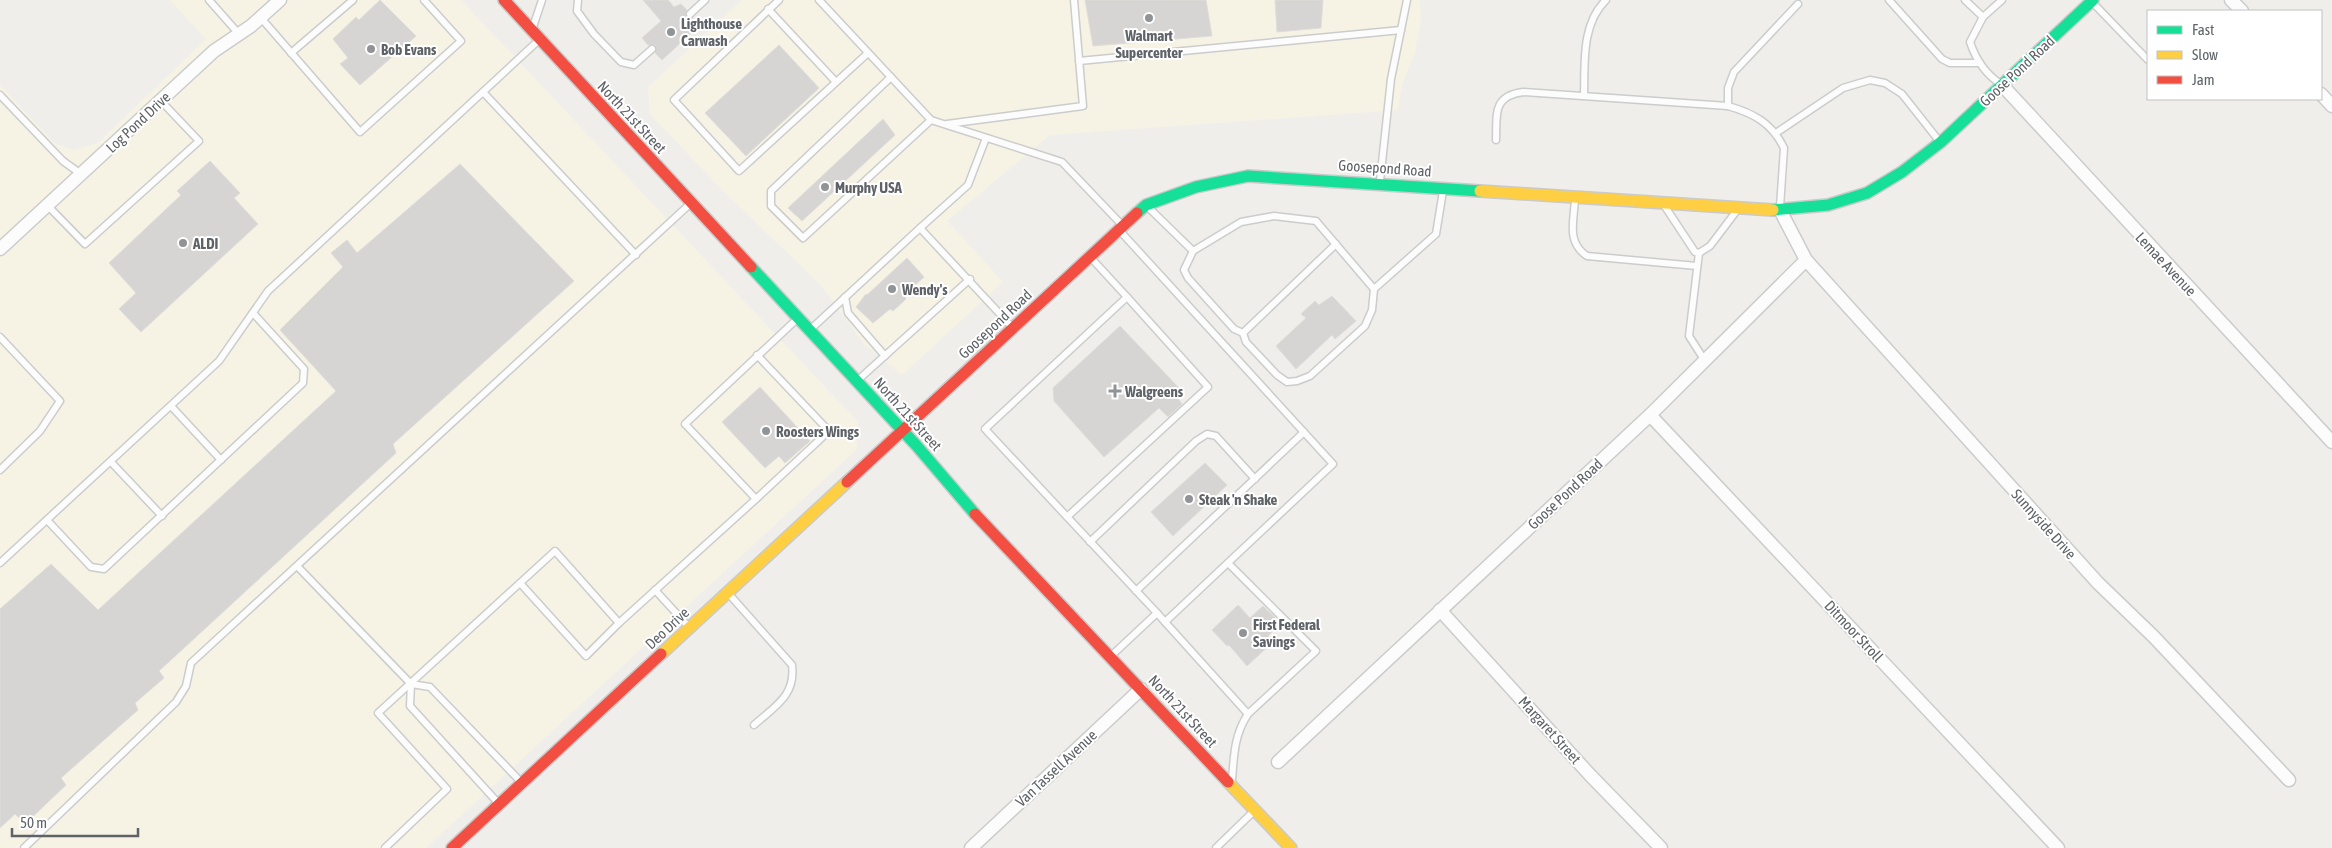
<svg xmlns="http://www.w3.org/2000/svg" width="2332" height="848" viewBox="0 0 2332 848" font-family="'Asap Condensed',sans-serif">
<rect width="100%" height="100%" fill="#efeeea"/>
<g fill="#f7f3e4">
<polygon points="170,0 461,0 858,422 857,449 426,848 0,848 0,85 54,143 74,150 98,143 206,39"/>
<polygon points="742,0 1420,0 1421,19 1415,53 1402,85 1398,110 1050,135 947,221 1003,282 902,375 864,344 821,285 722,190 650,114 648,87"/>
</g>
<g fill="#d6d5d3" stroke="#deddd9">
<polygon points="380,0 416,36 360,85 340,64 348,58 333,39 356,17 359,20"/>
<polygon points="643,0 668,0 674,7 681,4 687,10 686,17 693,18 700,25 662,60 655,53 655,45 648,45 642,38 661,21"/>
<polygon points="1085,0 1206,0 1212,36 1093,46"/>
<polygon points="1275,0 1323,0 1321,28 1277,32"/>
<polygon points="779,45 819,88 746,156 705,113"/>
<polygon points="883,119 895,135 802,221 788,208"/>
<polygon points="210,161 240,193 234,198 258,224 141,332 119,309 136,293 109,263 181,195 177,191"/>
<polygon points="460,164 574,281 393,444 396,453 159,671 164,678 135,703 138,710 61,778 66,785 25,824 15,814 0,828 0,609 51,564 98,610 336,391 280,330 343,267 331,253 347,240 357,253"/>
<polygon points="907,258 924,277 904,295 906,299 893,311 890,309 873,323 856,307 866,294 867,295"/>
<polygon points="1332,296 1356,321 1335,339 1332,335 1296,369 1276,346 1306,318 1301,314 1315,301 1319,305"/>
<polygon points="1120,326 1179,388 1174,393 1182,404 1168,417 1159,408 1104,457 1054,401 1053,388"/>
<polygon points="760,387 810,441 785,463 779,456 765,468 722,422"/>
<polygon points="1205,463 1227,485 1173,536 1151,512"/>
<polygon points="1238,605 1250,618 1263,606 1281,623 1268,636 1273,642 1247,666 1229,645 1227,646 1212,630"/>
</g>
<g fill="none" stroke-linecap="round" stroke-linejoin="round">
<g stroke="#cbcccc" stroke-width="9">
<g id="lane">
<polyline points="209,0 239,34"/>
<polyline points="578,0 577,11 594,34 621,62 634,65 652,49"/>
<polyline points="779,0 674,100 739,171 868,53"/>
<polyline points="819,0 931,120 1062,162 1122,225"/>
<polyline points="1889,0 1942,59 1950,63 1980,63"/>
<polyline points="1965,0 1983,17"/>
<polyline points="2093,3 2148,60"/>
<polyline points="768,9 836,82"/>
<polyline points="690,14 705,0"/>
<polyline points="261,18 360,132 461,41 424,0"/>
<polyline points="533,27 542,0"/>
<polyline points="291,53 353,0"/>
<polyline points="1079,61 1401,30"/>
<polyline points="891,77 771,191 771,206 803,238 931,120"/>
<path d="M 2001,84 C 1985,74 1976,60 1970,42 L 1983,17 L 2002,0"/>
<polyline points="483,92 636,255"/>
<polyline points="0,95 63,161 81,174"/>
<path d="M 1584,95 C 1585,64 1581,24 1606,0"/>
<polyline points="1728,106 1728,88 1734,72 1798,4"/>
<polyline points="947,124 1083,106 1074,0"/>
<polyline points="1776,133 1843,88 1870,80 1885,83 1902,94 1940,142"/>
<path d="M 1496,140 C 1497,115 1492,96 1523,92 L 1728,106 C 1753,113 1772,123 1784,148 L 1780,207"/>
<polyline points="1380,181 1391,79 1407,0"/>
<path d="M 1575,199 C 1574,221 1566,242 1587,256 L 1697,266"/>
<polyline points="47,205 85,244 199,141 161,101"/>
<polyline points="1664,205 1695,252 1699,253 1710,246 1738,209"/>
<polyline points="1149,208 1193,251 1241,222 1274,216 1316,221 1374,289 1436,234 1443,191"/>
<polyline points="920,228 968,185 986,138"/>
<polyline points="1193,251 1184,270 1188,278 1234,329 1243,333 1336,244"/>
<polyline points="1699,253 1689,336 1705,361"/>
<polyline points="1092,259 1127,297"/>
<polyline points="845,297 848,313 885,356"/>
<polyline points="812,328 920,228 1012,327"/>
<polyline points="1243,333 1246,342 1277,375 1287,382 1297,381 1310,376 1365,326 1372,310 1374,289"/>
<polyline points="0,337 60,401 40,431 0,470"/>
<polyline points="858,380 970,279"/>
<polyline points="171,406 221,460"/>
<polyline points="111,462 162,516"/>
<polyline points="756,499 829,431 757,355"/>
<polyline points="1067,517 1208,387 1127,297 985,429 1157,613"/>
<polyline points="47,520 91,567 104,569 303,383 304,369 253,313"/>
<polyline points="1090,542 1196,441 1207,434 1216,436 1255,479"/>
<polyline points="0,563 219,361 268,291 539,40"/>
<path d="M 1228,563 L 1316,651 L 1248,714 C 1234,735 1234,756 1232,780"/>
<polyline points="297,566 411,684 430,687 520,781"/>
<polyline points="520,583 586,656 619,623"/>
<polyline points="655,590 688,626"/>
<polyline points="1136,591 1304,432"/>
<path d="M 728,593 L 792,665 C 796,696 774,707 754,725"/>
<polyline points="1165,622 1248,714"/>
<polyline points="1110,657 1157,613 1165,622 1333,464 1120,231"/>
<polyline points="411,684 410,706 499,804"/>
<polyline points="24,848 176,702 186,686 191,663 691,203"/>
<polyline points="385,848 447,789 378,713 555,551 619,623 756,499 685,424 797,319"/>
<polyline points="1216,848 1254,811"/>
</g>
</g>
<g stroke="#cbcccc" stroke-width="15">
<g id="street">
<polyline points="2231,0 2242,11"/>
<polyline points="2002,85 2332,442"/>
<polyline points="2321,94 2332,106"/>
<polyline points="0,249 214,51 251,26 280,0"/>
<polyline points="1806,260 2098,583 2154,637 2289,780"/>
<polyline points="1650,415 2058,848"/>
<polyline points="1440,610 1590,775 1661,848"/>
<polyline points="1278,762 1650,415 1806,260 1780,210"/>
<polyline points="971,848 1141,689"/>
</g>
</g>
<g stroke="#cacacb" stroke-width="14">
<g id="fast">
<polyline points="1773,210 1828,205 1867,193 1902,172 1941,142 2093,0"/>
<polyline points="1137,213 1146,205 1196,187 1248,176 1480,191"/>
<polyline points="751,267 916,445 975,514"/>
</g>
</g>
<g stroke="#cacacb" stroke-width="14">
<g id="slow">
<polyline points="1480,191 1773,210"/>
<polyline points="661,654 847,482"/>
<polyline points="1228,782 1291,848"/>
</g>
</g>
<g stroke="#cacacb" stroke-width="14">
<g id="jam">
<polyline points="504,0 751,267"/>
<polyline points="847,482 1137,213"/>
<polyline points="975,514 1228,782"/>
<polyline points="452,848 661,654"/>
</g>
</g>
<use href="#lane" stroke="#fdfcfc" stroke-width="6"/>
<use href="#street" stroke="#fdfcfc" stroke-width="12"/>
<use href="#fast" stroke="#16e098" stroke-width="11"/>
<use href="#slow" stroke="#ffcf43" stroke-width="11"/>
<use href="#jam" stroke="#f24e42" stroke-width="11"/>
</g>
<g fill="#919496" stroke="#fff" stroke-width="2">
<circle cx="1149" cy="18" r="5"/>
<circle cx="671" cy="32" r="5"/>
<circle cx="371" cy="49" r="5"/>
<circle cx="825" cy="187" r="5"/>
<circle cx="183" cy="243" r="5"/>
<circle cx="892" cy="289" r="5"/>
<path d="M1112.5 383.5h5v5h5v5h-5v5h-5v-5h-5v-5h5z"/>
<circle cx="766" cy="431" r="5"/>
<circle cx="1189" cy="499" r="5"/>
<circle cx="1243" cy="633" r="5"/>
</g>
<g text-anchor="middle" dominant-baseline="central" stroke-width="4" stroke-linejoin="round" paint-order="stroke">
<g font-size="15" font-weight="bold" fill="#5f6368" stroke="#fff" text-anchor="start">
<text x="681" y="23">Lighthouse<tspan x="681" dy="17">Carwash</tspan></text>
<text x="1149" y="35" text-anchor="middle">Walmart<tspan x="1149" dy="17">Supercenter</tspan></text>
<text x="381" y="49">Bob Evans</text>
<text x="835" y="187">Murphy USA</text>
<text x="193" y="243">ALDI</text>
<text x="902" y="289">Wendy's</text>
<text x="1125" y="391">Walgreens</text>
<text x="776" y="431">Roosters Wings</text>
<text x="1199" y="499">Steak 'n Shake</text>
<text x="1253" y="624">First Federal<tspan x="1253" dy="17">Savings</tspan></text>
</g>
<g font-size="15" fill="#5f6368" stroke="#fff">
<text transform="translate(2017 71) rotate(-43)">Goose Pond Road</text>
<text transform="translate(632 117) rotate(47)">North 21st Street</text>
<text transform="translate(138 122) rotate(-43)">Log Pond Drive</text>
<text transform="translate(1385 168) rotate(4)">Goosepond Road</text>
<text transform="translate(2166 264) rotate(47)">Lemae Avenue</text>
<text transform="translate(995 324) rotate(-43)">Goosepond Road</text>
<text transform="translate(908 414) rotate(48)">North 21st Street</text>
<text transform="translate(1565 494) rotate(-43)">Goose Pond Road</text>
<text transform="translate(2044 524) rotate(48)">Sunnyside Drive</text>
<text transform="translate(667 628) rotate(-43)">Deo Drive</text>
<text transform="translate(1854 631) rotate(47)">Ditmoor Stroll</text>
<text transform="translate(1183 711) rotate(47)">North 21st Street</text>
<text transform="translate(1550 730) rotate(48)">Margaret Street</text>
<text transform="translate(1056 768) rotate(-43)">Van Tassell Avenue</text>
</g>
</g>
<rect x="2147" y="10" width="175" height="90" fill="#ffffff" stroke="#bfc1c3"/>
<rect x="2157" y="26" width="25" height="8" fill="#16e098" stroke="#bfc1c3"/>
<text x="2192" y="35" font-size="15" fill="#5f6368">Fast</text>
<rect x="2157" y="51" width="25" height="8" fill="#ffcf43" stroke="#bfc1c3"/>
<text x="2192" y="60" font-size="15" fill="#5f6368">Slow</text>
<rect x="2157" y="76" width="25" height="8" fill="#f24e42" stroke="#bfc1c3"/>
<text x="2192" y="85" font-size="15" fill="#5f6368">Jam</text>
<path d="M12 828v8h126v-8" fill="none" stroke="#5f6368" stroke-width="2.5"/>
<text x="20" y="828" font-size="15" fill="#5f6368" stroke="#ffffff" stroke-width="4" paint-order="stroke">50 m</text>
</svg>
